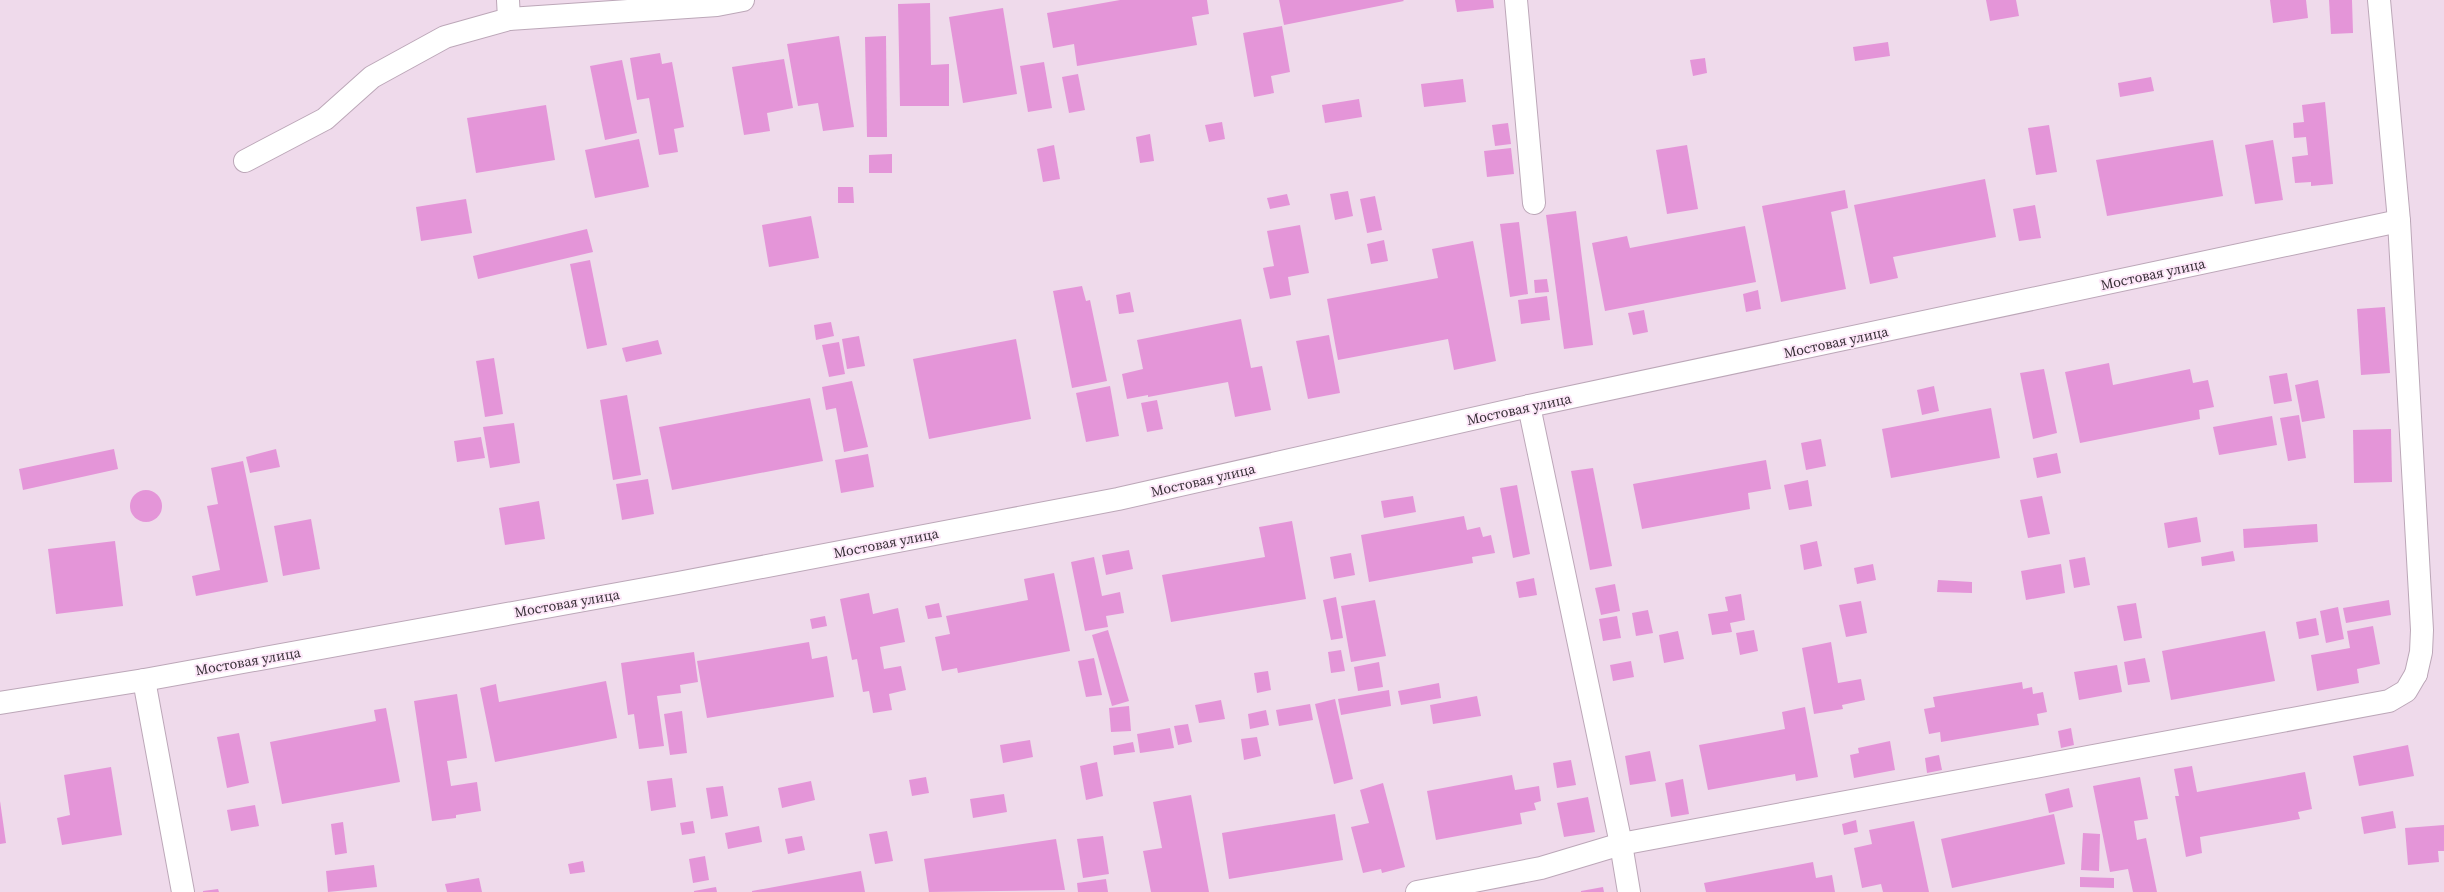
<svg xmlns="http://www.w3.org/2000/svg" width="2444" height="892" viewBox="0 0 2444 892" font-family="'Source Serif 4',serif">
<rect width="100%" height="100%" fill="#efdaeb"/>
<g fill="#e495d8">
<polygon points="1120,0 1207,0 1209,14 1192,17 1197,45 1077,66 1074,44 1053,48 1047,13"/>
<polygon points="1279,0 1403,0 1404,1 1284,25"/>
<polygon points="1455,0 1493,0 1494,8 1457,12"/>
<polygon points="1986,0 2016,0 2019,16 1990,21"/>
<polygon points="2270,0 2306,0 2308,18 2273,23"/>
<polygon points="2329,0 2352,0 2353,33 2331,34"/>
<polygon points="930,3 931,65 949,64 949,106 900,106 898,4"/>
<polygon points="1003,8 1017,94 963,103 949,17"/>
<polygon points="1282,26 1290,72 1271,76 1274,93 1254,97 1243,33"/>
<polygon points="839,36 854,127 823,131 818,103 798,106 787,44"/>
<polygon points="886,36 887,137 867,137 865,37"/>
<polygon points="1888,42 1890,56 1855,61 1853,47"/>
<polygon points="660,53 662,64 672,62 684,127 674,129 678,152 659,155 649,98 637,100 630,58"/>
<polygon points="1705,58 1707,73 1693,76 1690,60"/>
<polygon points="784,59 793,108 767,113 770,131 744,135 732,67"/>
<polygon points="622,60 637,133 605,140 590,66"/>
<polygon points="1044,62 1052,108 1028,112 1020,66"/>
<polygon points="1078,74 1085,110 1069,113 1062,77"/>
<polygon points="2151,77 2154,91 2120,97 2118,83"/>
<polygon points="1463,79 1466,102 1424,107 1421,84"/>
<polygon points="1359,99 1362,117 1325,123 1322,105"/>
<polygon points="2325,102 2333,184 2311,186 2311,182 2295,183 2292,157 2308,155 2306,137 2294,138 2293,123 2304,122 2302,105"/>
<polygon points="546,105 555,160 476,173 467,118"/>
<polygon points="1222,122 1225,139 1209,142 1205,125"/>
<polygon points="1508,123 1511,144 1495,146 1492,125"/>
<polygon points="2049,125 2057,172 2036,175 2028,128"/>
<polygon points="1150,134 1154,161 1140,163 1136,137"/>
<polygon points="639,139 649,187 595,198 585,150"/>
<polygon points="2213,140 2223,196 2107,216 2096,160"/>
<polygon points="2273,140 2283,200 2255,204 2245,145"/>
<polygon points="1054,145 1060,179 1043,182 1037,149"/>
<polygon points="1687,145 1698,209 1667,214 1656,150"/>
<polygon points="1511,148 1514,174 1487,177 1484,151"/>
<polygon points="892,154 892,173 869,173 869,155"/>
<polygon points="1985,179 1996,237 1893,257 1898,278 1870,284 1854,205"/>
<polygon points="838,187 853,187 854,203 838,203"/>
<polygon points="1845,190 1848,208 1831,212 1846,289 1781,302 1762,206"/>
<polygon points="1348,191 1353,216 1335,220 1330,194"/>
<polygon points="1287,194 1290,205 1270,209 1267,198"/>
<polygon points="1375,196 1382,230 1367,233 1360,199"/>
<polygon points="466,199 472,233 421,241 416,207"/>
<polygon points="2035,205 2041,238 2019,241 2013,209"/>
<polygon points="1576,211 1593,345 1564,349 1546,215"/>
<polygon points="811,216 819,258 769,267 762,225"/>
<polygon points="1519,222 1528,294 1510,297 1500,224"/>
<polygon points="1300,225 1309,273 1288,277 1291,295 1270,299 1263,268 1274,266 1267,231"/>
<polygon points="1745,226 1756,282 1605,311 1592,243 1627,236 1630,248"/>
<polygon points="587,229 593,252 478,279 473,256"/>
<polygon points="1384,240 1388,261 1371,264 1367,244"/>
<polygon points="1473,241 1496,361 1454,370 1448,339 1338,360 1327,299 1438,278 1432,249"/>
<polygon points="590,260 607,345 587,349 570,264"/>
<polygon points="1547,279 1549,292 1535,293 1534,280"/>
<polygon points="1082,286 1086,301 1090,300 1107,381 1072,388 1053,291"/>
<polygon points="1758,290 1761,309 1746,312 1743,294"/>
<polygon points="1130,292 1134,312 1119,314 1116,295"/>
<polygon points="1547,296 1550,320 1521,324 1518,300"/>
<polygon points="2385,307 2390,373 2361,375 2357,309"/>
<polygon points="1644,310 1648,332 1633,335 1628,313"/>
<polygon points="1241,319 1251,368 1262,366 1271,410 1235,417 1228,382 1148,397 1148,395 1127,399 1122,374 1143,369 1137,340"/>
<polygon points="831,322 834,336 816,340 814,325"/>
<polygon points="1329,335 1340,393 1308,399 1296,341"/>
<polygon points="859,336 865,366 847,369 842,339"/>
<polygon points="1016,339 1031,419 929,439 913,359"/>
<polygon points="658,340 662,354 626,362 622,348"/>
<polygon points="839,342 845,374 829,377 822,345"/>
<polygon points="494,358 503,414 485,417 476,361"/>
<polygon points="2109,363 2113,385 2190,369 2193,383 2208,380 2214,407 2199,410 2200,419 2080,443 2065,372"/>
<polygon points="2044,369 2057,433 2033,439 2020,373"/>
<polygon points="2287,373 2292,401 2274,404 2269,376"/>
<polygon points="2318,380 2325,418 2302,422 2295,385"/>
<polygon points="852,381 868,447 844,452 836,408 826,410 822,387"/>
<polygon points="1110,386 1119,436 1086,442 1076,393"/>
<polygon points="1934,386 1939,411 1922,415 1917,390"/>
<polygon points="627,395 641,475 613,480 600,400"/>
<polygon points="810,398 823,461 672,490 659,427"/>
<polygon points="1157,400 1163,429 1147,432 1141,403"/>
<polygon points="1991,408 2000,458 1891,478 1882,429"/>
<polygon points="2299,415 2306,458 2288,461 2280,418"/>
<polygon points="2272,416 2277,445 2219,455 2213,427"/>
<polygon points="514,423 520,463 490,468 483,427"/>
<polygon points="2391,429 2392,482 2354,483 2353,430"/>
<polygon points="481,437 485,458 457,462 454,441"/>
<polygon points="1821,439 1826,466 1806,470 1801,443"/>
<polygon points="114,449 118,469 23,490 19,469"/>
<polygon points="276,449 280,467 250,473 246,457"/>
<polygon points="2057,453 2061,473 2037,478 2033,458"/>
<polygon points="868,454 874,487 841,493 835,460"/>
<polygon points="1766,460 1771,489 1748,493 1750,509 1642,529 1633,484"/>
<polygon points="243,461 268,582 196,596 192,576 220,570 207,506 218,504 211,468"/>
<polygon points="1593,468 1612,566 1590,570 1571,471"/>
<polygon points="648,479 654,514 622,520 616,484"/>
<polygon points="1808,480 1812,506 1789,510 1784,485"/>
<polygon points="1517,485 1530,554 1513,558 1500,488"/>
<circle cx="146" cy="506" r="16"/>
<polygon points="1413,496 1416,512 1384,518 1381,501"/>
<polygon points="2042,496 2050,534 2028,538 2020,500"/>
<polygon points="539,501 545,539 505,545 499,508"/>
<polygon points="1464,516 1467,530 1480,527 1483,537 1491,535 1495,553 1472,557 1473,563 1369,582 1361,535"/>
<polygon points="2197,517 2201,542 2168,548 2164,523"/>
<polygon points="311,519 320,569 283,576 274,526"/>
<polygon points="1292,521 1306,599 1171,622 1162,575 1265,557 1259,527"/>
<polygon points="2317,524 2318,542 2244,548 2243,529"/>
<polygon points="115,541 123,606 56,614 48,549"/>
<polygon points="1817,541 1822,566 1804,570 1800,545"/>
<polygon points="1129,550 1133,569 1106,575 1102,555"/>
<polygon points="2233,551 2235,561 2202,566 2201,557"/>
<polygon points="1351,553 1355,575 1334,579 1330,557"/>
<polygon points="1094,557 1102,596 1120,592 1124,613 1106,616 1108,627 1085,631 1071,562"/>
<polygon points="2085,557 2090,585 2074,588 2069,560"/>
<polygon points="1873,564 1876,580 1857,584 1854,568"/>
<polygon points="2061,564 2065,593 2026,600 2021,571"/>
<polygon points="1054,573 1070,651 958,673 957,668 942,671 935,637 950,634 946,616 1028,600 1024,579"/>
<polygon points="1534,578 1537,595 1519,598 1516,582"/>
<polygon points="1938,580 1972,582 1972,593 1937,592"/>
<polygon points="1615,584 1620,611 1601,615 1595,588"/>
<polygon points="869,593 873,614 898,608 905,642 880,647 884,669 901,666 906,690 889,694 892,710 873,713 869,691 863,692 857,659 852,660 840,599"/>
<polygon points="1741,594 1745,620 1730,623 1732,632 1712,635 1708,614 1728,611 1725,597"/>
<polygon points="1336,597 1343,638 1331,640 1323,600"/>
<polygon points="1375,600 1386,656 1351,662 1341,606"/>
<polygon points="2389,600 2391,615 2346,623 2343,608"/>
<polygon points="1861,601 1867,633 1846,637 1839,605"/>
<polygon points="939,603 942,617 928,619 925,606"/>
<polygon points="2136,603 2142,638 2124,641 2117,606"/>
<polygon points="2338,607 2344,639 2326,643 2320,611"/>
<polygon points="1648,610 1653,633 1636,636 1632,613"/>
<polygon points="825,616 827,626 812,629 810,619"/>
<polygon points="1617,616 1621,638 1603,641 1599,619"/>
<polygon points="2316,618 2319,635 2299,639 2296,622"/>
<polygon points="2373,626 2380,664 2357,669 2359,683 2317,691 2311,655 2350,648 2347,631"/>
<polygon points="1108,630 1129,701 1112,706 1092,635"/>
<polygon points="1754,630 1758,651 1740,655 1736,633"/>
<polygon points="1678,631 1684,659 1664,663 1659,635"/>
<polygon points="2265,631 2275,681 2171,700 2162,651"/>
<polygon points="809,642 812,659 827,656 834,697 707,718 697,661"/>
<polygon points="1831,642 1838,683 1861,679 1865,700 1842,705 1843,709 1814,714 1802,648"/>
<polygon points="1341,650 1345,671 1331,673 1328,652"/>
<polygon points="694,652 698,682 680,685 681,693 657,696 664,746 639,749 634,714 628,715 621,663"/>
<polygon points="1094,658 1102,695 1086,697 1078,661"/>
<polygon points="2145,658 2150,682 2128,685 2124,662"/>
<polygon points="1631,661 1634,677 1613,681 1610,665"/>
<polygon points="1379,662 1383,687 1358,691 1354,667"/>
<polygon points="2117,665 2122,692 2079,700 2074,672"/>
<polygon points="1268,671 1271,690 1257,693 1254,673"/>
<polygon points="606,681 617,738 495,762 480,688 496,684 499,702"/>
<polygon points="2022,682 2023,689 2032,687 2033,694 2043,692 2047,712 2037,714 2039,725 1941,742 1940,732 1929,734 1924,709 1935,707 1933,697"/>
<polygon points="1439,683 1441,698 1401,705 1398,691"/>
<polygon points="1389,690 1391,706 1341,715 1338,699"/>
<polygon points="457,694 467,758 447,761 451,786 477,782 481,811 456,815 456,818 432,821 414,701"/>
<polygon points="1477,696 1481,716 1433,724 1430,705"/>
<polygon points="1335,699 1353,779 1334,784 1315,704"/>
<polygon points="1221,700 1225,719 1199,723 1195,705"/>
<polygon points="1310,704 1313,720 1279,726 1276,710"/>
<polygon points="1129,706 1131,731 1111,732 1109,708"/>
<polygon points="1805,707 1818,777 1796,781 1795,774 1708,790 1699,745 1785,729 1782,712"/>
<polygon points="386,708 400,782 282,804 270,742 376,721 374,710"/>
<polygon points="1266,710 1269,725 1250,729 1248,714"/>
<polygon points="682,711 687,753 670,755 664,714"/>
<polygon points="1188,724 1192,742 1178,745 1174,726"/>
<polygon points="1170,728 1174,748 1140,753 1137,734"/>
<polygon points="2071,728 2074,745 2061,748 2058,731"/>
<polygon points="239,733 249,783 227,788 217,737"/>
<polygon points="1257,737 1261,756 1244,760 1241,739"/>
<polygon points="1030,740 1033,757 1003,763 1000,745"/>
<polygon points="1890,741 1895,770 1854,778 1850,755 1859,753 1858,748"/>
<polygon points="1133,742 1135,752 1114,755 1113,746"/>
<polygon points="2408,745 2414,776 2359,786 2353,756"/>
<polygon points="1650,751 1656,781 1630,785 1625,756"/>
<polygon points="1939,755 1942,770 1927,773 1925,758"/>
<polygon points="1571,760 1576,785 1557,788 1553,763"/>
<polygon points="1097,762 1103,796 1086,800 1080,766"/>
<polygon points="2192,766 2197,792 2305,772 2312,809 2298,812 2300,819 2200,837 2202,853 2186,857 2175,796 2179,796 2174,769"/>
<polygon points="111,767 122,835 62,845 57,818 70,815 64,775"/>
<polygon points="1512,775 1515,790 1539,786 1541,801 1534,803 1536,810 1520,813 1522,824 1436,840 1427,791"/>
<polygon points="926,777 929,793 912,796 909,780"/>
<polygon points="2140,777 2148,819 2134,821 2137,840 2146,838 2157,892 2133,892 2128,869 2110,872 2093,786"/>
<polygon points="672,778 676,807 651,811 647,781"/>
<polygon points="1683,779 1689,814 1671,817 1665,783"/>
<polygon points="811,781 815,800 782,808 778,788"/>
<polygon points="1383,783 1405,867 1382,873 1381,869 1363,873 1351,827 1369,823 1360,790"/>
<polygon points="723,786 728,816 711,819 706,788"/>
<polygon points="2069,788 2073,807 2049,813 2045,794"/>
<polygon points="1004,794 1007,812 973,818 970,799"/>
<polygon points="1191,795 1209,892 1151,892 1143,851 1162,848 1153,802"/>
<polygon points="1588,797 1595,832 1564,837 1557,803"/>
<polygon points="0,801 6,843 0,844"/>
<polygon points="255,805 259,826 231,831 227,810"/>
<polygon points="2393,811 2396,828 2364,834 2361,817"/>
<polygon points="1335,814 1343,860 1229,879 1222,833"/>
<polygon points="2054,814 2065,864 1952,888 1941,839"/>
<polygon points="1856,820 1858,832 1844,835 1842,824"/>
<polygon points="693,821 695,833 682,835 680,823"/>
<polygon points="1914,821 1929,892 1883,892 1881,884 1862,888 1854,848 1872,844 1869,830"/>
<polygon points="343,822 347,853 335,855 331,824"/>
<polygon points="2444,825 2444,851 2438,851 2439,862 2408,865 2405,828"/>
<polygon points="759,826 762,842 728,849 725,833"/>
<polygon points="887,831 893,861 875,864 869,834"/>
<polygon points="2083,833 2100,834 2099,871 2081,870"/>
<polygon points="802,836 805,850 788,854 785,839"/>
<polygon points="1103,836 1109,874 1083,878 1077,839"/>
<polygon points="1056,839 1065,890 929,892 924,859"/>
<polygon points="705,856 709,880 693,883 689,859"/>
<polygon points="583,861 585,872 570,874 568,864"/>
<polygon points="1813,862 1816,878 1832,875 1835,892 1706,892 1704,883"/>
<polygon points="374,865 377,887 328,892 326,871"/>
<polygon points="861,871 865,892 752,892 752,891"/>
<polygon points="2080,877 2114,878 2114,888 2080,887"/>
<polygon points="479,878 482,892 447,892 445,884"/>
<polygon points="1106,879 1108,892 1078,892 1077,883"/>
<polygon points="716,887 717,892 694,892 694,891"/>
<polygon points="1603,887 1604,892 1581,892 1581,891"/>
<polygon points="218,889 219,892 203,892 203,891"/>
</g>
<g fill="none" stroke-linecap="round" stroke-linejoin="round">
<g stroke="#bca7b8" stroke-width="24">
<g id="lane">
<polyline points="1516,0 1534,203"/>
<polyline points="2379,0 2399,221 2422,630 2421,652 2416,674"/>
<polyline points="245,161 325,119 372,77 445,37 509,19 508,0"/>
</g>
</g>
<g stroke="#bca7b8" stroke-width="24">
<g id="street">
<polyline points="509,19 717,5 743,0"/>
<polyline points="1529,406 1621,844 1629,892"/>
<polyline points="144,680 183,892"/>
<polyline points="0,703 144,680 678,583 1118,499 1529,406 2399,221"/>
<polyline points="1417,892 1541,868 1621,844 2389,701 2406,691 2416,674"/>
</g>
</g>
<use href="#lane" stroke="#fff" stroke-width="22"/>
<use href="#street" stroke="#fff" stroke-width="22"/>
</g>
<g text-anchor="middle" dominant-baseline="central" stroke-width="4" stroke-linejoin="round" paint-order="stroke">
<g font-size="14" fill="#372f36" stroke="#fde7f9">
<text transform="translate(2153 274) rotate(-12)">Мостовая улица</text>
<text transform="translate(1836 342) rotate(-12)">Мостовая улица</text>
<text transform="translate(1519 409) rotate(-12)">Мостовая улица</text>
<text transform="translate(1203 480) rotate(-13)">Мостовая улица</text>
<text transform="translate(886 543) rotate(-11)">Мостовая улица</text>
<text transform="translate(567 603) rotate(-10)">Мостовая улица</text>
<text transform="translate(248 661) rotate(-10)">Мостовая улица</text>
</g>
</g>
</svg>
